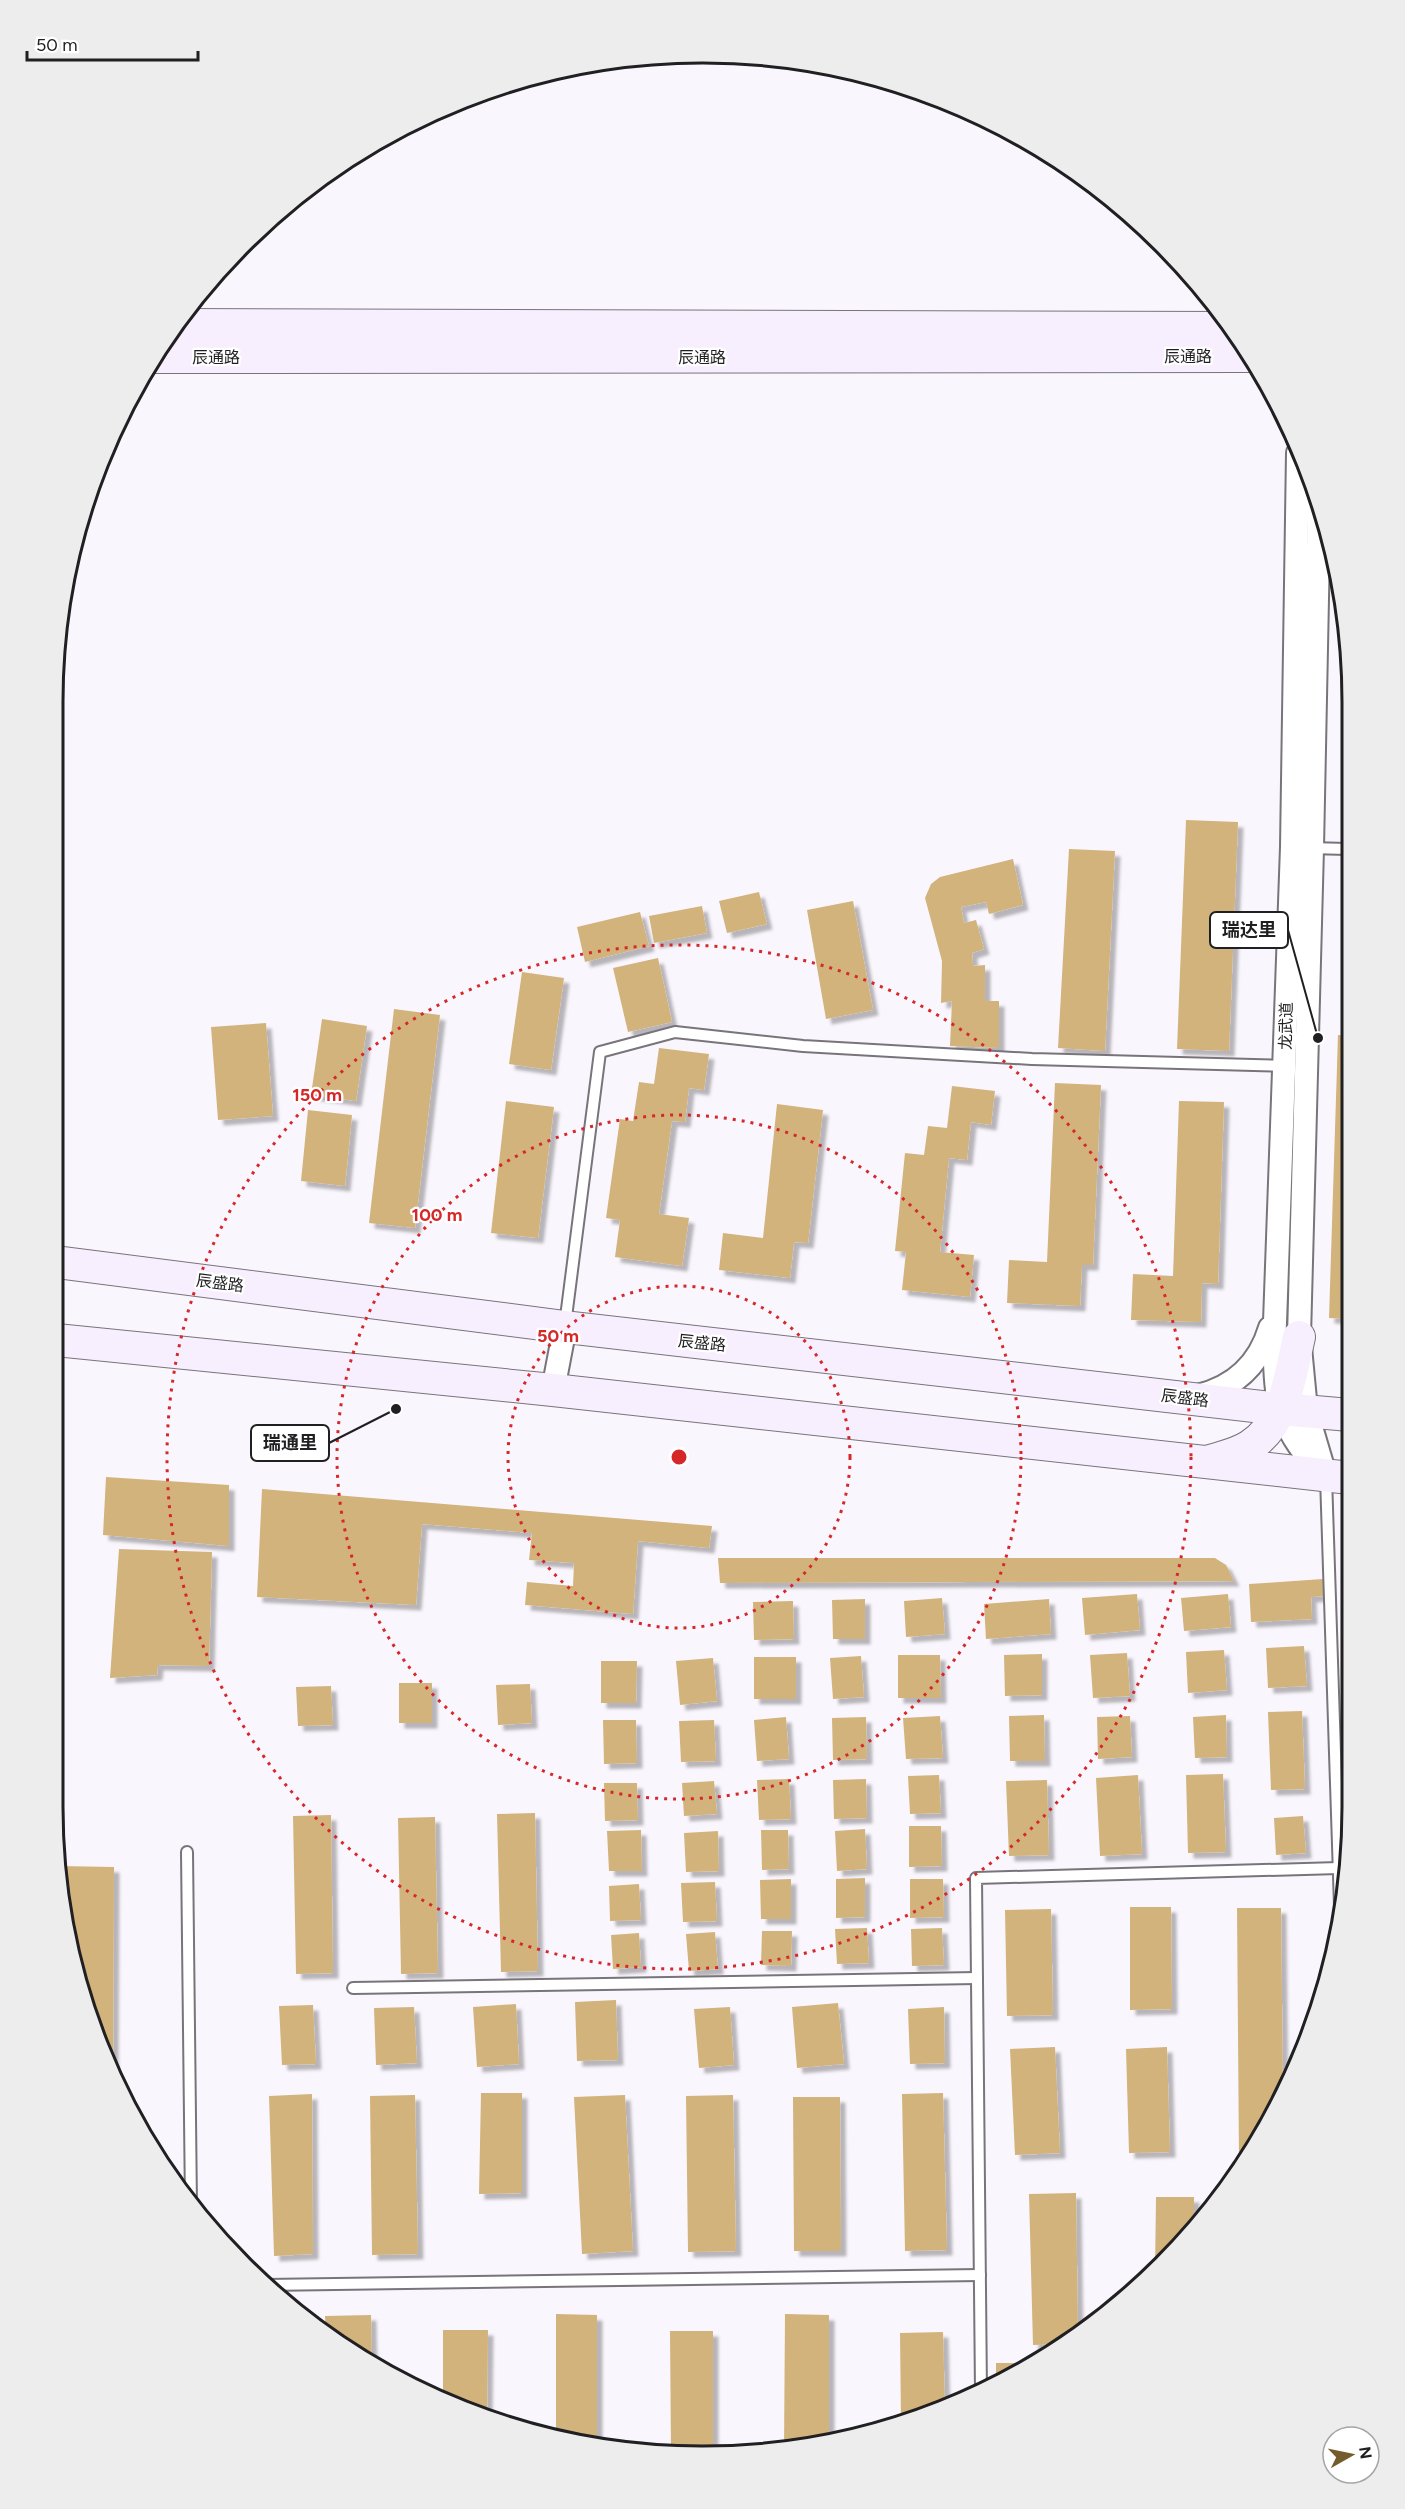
<svg xmlns="http://www.w3.org/2000/svg" width="1405" height="2509" viewBox="0 0 1405 2509" font-family="Figtree,'Noto Sans SC',sans-serif">
<defs>
<filter id="shadow"><feDropShadow dx="5.5" dy="5.5" stdDeviation="1.5" flood-color="#0004"/></filter>
</defs>
<rect width="100%" height="100%" fill="#faf6fd"/>
<g fill="#d3b37c" filter="url(#shadow)">
<polygon points="1344,607 1347,618 1347,680 1343,680"/>
<polygon points="1186,820 1238,822 1229,1051 1177,1049"/>
<polygon points="1069,849 1115,851 1105,1051 1058,1048"/>
<polygon points="1013,859 1023,905 989,914 986,902 961,907 964,923 976,920 984,949 972,953 973,966 985,965 985,1001 999,1001 999,1048 950,1046 952,1001 941,1003 942,961 925,898 931,884 940,877"/>
<polygon points="759,892 767,924 727,933 719,901"/>
<polygon points="853,901 873,1010 826,1019 807,910"/>
<polygon points="702,906 707,933 654,943 649,916"/>
<polygon points="640,912 649,946 585,962 577,927"/>
<polygon points="658,958 672,1022 628,1032 613,968"/>
<polygon points="522,972 564,978 551,1070 509,1064"/>
<polygon points="394,1009 440,1015 415,1228 369,1223"/>
<polygon points="322,1019 367,1026 356,1101 311,1095"/>
<polygon points="266,1023 273,1116 218,1120 211,1027"/>
<polygon points="1338,1035 1348,1036 1349,1319 1329,1318"/>
<polygon points="659,1048 709,1054 704,1090 689,1088 685,1122 672,1121 659,1214 689,1218 682,1266 615,1257 620,1220 606,1218 620,1119 633,1121 639,1082 654,1084"/>
<polygon points="1055,1083 1101,1085 1093,1265 1082,1265 1080,1306 1007,1303 1009,1260 1047,1262"/>
<polygon points="952,1086 995,1091 991,1125 971,1122 967,1160 949,1158 940,1252 974,1255 970,1297 902,1290 906,1252 895,1251 905,1153 924,1155 928,1126 947,1128"/>
<polygon points="506,1101 554,1107 538,1238 491,1233"/>
<polygon points="1179,1101 1224,1102 1218,1284 1202,1283 1201,1322 1131,1320 1133,1274 1173,1276"/>
<polygon points="777,1104 823,1110 808,1243 794,1242 790,1278 719,1270 723,1233 763,1238"/>
<polygon points="308,1110 352,1115 345,1186 301,1181"/>
<polygon points="106,1477 229,1485 229,1546 103,1535"/>
<polygon points="262,1489 712,1526 709,1548 638,1541 633,1614 525,1605 527,1582 573,1586 574,1563 529,1560 532,1533 422,1524 416,1605 257,1597"/>
<polygon points="119,1549 212,1552 209,1666 158,1665 157,1675 110,1678"/>
<polygon points="718,1558 1215,1558 1226,1565 1234,1581 720,1583"/>
<polygon points="1323,1579 1324,1596 1311,1597 1312,1619 1251,1622 1249,1584"/>
<polygon points="1137,1594 1140,1630 1085,1635 1082,1598"/>
<polygon points="1228,1594 1231,1627 1184,1631 1181,1598"/>
<polygon points="942,1598 945,1634 906,1637 904,1601"/>
<polygon points="865,1599 865,1639 833,1639 832,1600"/>
<polygon points="1049,1599 1051,1634 986,1639 984,1604"/>
<polygon points="793,1601 794,1639 754,1640 753,1602"/>
<polygon points="1304,1646 1307,1686 1268,1688 1266,1648"/>
<polygon points="1224,1650 1227,1690 1188,1693 1186,1652"/>
<polygon points="1127,1653 1130,1696 1093,1698 1090,1655"/>
<polygon points="1042,1654 1042,1695 1005,1696 1004,1655"/>
<polygon points="898,1655 940,1655 941,1698 898,1698"/>
<polygon points="861,1656 864,1697 833,1699 830,1658"/>
<rect x="754" y="1657" width="42" height="42"/>
<polygon points="713,1658 717,1701 680,1705 676,1661"/>
<polygon points="601,1661 637,1661 636,1703 601,1703"/>
<rect x="399" y="1683" width="33" height="40"/>
<polygon points="530,1684 532,1723 498,1725 496,1685"/>
<polygon points="331,1686 333,1725 298,1726 296,1687"/>
<polygon points="1302,1711 1305,1789 1271,1790 1268,1712"/>
<polygon points="1044,1715 1045,1761 1010,1761 1009,1716"/>
<polygon points="1226,1715 1227,1757 1195,1758 1193,1717"/>
<polygon points="940,1716 943,1758 906,1759 903,1718"/>
<polygon points="1130,1716 1132,1757 1098,1759 1097,1717"/>
<polygon points="786,1717 789,1759 757,1761 754,1720"/>
<polygon points="866,1717 867,1759 833,1760 832,1718"/>
<polygon points="603,1720 636,1720 637,1763 604,1764"/>
<polygon points="714,1720 716,1761 681,1762 679,1721"/>
<polygon points="1223,1774 1226,1852 1188,1853 1186,1775"/>
<polygon points="939,1775 941,1813 910,1814 908,1776"/>
<polygon points="1138,1775 1142,1854 1100,1856 1096,1778"/>
<polygon points="789,1779 791,1819 759,1820 757,1780"/>
<polygon points="866,1779 867,1818 834,1819 833,1780"/>
<polygon points="1047,1780 1049,1855 1009,1856 1006,1781"/>
<polygon points="714,1781 717,1814 684,1816 682,1783"/>
<polygon points="604,1783 637,1783 638,1820 605,1821"/>
<polygon points="535,1813 538,1971 501,1972 497,1814"/>
<polygon points="331,1815 333,1973 296,1974 293,1816"/>
<polygon points="1303,1816 1306,1853 1276,1855 1274,1818"/>
<polygon points="435,1817 438,1973 401,1974 398,1818"/>
<polygon points="909,1826 941,1826 942,1866 909,1867"/>
<polygon points="865,1829 867,1869 837,1871 835,1831"/>
<polygon points="641,1830 642,1871 609,1871 607,1831"/>
<polygon points="761,1830 788,1830 789,1869 762,1870"/>
<polygon points="718,1831 719,1871 686,1872 684,1833"/>
<polygon points="58,1866 114,1867 113,2077 87,2015 58,1892"/>
<polygon points="865,1878 865,1917 836,1918 836,1879"/>
<polygon points="791,1879 791,1919 761,1919 760,1880"/>
<polygon points="910,1879 943,1879 944,1917 910,1918"/>
<polygon points="715,1882 717,1921 683,1922 681,1883"/>
<polygon points="639,1884 641,1920 610,1921 609,1886"/>
<polygon points="1130,1907 1171,1907 1172,2009 1130,2010"/>
<polygon points="1237,1908 1281,1908 1283,2093 1265,2132 1245,2161 1239,2161"/>
<polygon points="1051,1909 1053,2015 1007,2016 1005,1910"/>
<polygon points="867,1928 869,1963 837,1964 835,1929"/>
<polygon points="942,1928 944,1965 912,1966 911,1929"/>
<polygon points="762,1931 792,1931 791,1966 761,1965"/>
<polygon points="715,1932 718,1969 689,1971 686,1934"/>
<polygon points="639,1933 641,1967 613,1969 611,1935"/>
<polygon points="616,2000 618,2060 577,2061 575,2002"/>
<polygon points="838,2003 844,2064 797,2068 792,2007"/>
<polygon points="516,2004 519,2064 477,2067 473,2007"/>
<polygon points="313,2005 316,2064 282,2065 279,2006"/>
<polygon points="414,2007 417,2063 376,2065 374,2008"/>
<polygon points="730,2007 734,2065 699,2068 694,2009"/>
<polygon points="944,2007 945,2063 910,2064 908,2009"/>
<polygon points="1055,2047 1060,2153 1015,2155 1010,2049"/>
<polygon points="1167,2047 1170,2152 1129,2153 1126,2049"/>
<polygon points="481,2093 522,2093 522,2193 479,2194"/>
<polygon points="943,2093 947,2250 905,2251 902,2094"/>
<polygon points="312,2094 313,2254 274,2256 269,2096"/>
<polygon points="415,2095 418,2254 372,2255 370,2096"/>
<polygon points="625,2095 633,2251 582,2254 574,2097"/>
<polygon points="733,2095 736,2251 688,2252 686,2096"/>
<polygon points="793,2097 840,2097 841,2251 794,2251"/>
<polygon points="1076,2193 1078,2333 1062,2344 1033,2345 1029,2194"/>
<polygon points="1156,2197 1194,2197 1194,2231 1155,2271"/>
<polygon points="556,2314 597,2315 597,2447 556,2439"/>
<polygon points="785,2314 829,2315 829,2444 784,2450"/>
<polygon points="371,2315 372,2365 341,2347 326,2334 325,2316"/>
<polygon points="443,2330 488,2330 487,2417 443,2400"/>
<polygon points="670,2331 713,2331 713,2454 671,2453"/>
<polygon points="943,2332 945,2409 901,2422 900,2333"/>
<polygon points="996,2363 1036,2363 996,2385"/>
</g>
<g fill="none" stroke-linecap="round" stroke-linejoin="round">
<g stroke="#78747a" stroke-width="14">
<g id="lane">
<polyline points="1309,848 1348,849"/>
<polyline points="565,1325 600,1052 675,1032 803,1046 1032,1059 1286,1066"/>
<polyline points="1326,1477 1340,1906"/>
<polyline points="187,1852 191,2206"/>
<polyline points="353,1988 977,1978"/>
<polyline points="266,2285 980,2275"/>
<polyline points="981,2392 976,1878 1339,1868"/>
</g>
</g>
<g stroke="#78747a" stroke-width="26">
<g id="street">
<path d="M 1298,453 L 1292,847 L 1274,1350 C 1276,1369 1275,1393 1281,1410 C 1290,1435 1306,1459 1326,1475"/>
<polyline points="1319,498 1312,848 1299,1337 1306,1410 1324,1471"/>
<polyline points="553,1390 565,1327"/>
<path d="M 1198,1396 C 1235,1387 1259,1365 1270,1328"/>
</g>
</g>
<g stroke="#78747a" stroke-width="34">
<g id="secondary">
<polyline points="177,325 1232,328"/>
<polyline points="154,357 1250,356"/>
<polyline points="56,1262 565,1327 1280,1409 1350,1415"/>
<polyline points="56,1340 553,1390 1350,1478"/>
<path d="M 1210,1461 C 1223,1457 1238,1454 1250,1446 C 1286,1423 1290,1376 1299,1337"/>
</g>
</g>
<use href="#lane" stroke="#fff" stroke-width="10"/>
<use href="#street" stroke="#fff" stroke-width="22"/>
<use href="#secondary" stroke="#f8effe" stroke-width="32"/>
</g>
<g fill="none" stroke="#d62828" stroke-width="3" stroke-dasharray="3 6">
<circle cx="679" cy="1457" r="171"/>
<circle cx="679" cy="1457" r="342"/>
<circle cx="679" cy="1457" r="512"/>
</g>
<g text-anchor="middle" dominant-baseline="central" stroke-width="4.5" stroke-linejoin="round" paint-order="stroke">
<g font-size="16" fill="#201f21" stroke="#fff">
<text x="1188" y="356">辰通路</text>
<text x="216" y="357">辰通路</text>
<text x="702" y="357">辰通路</text>
<text transform="translate(1286 1026) rotate(-89)">龙武道</text>
<text transform="translate(220 1283) rotate(7)">辰盛路</text>
<text transform="translate(702 1343) rotate(6)">辰盛路</text>
<text transform="translate(1185 1398) rotate(7)">辰盛路</text>
</g>
</g>
<path d="M0 0H1405V2509H0ZM702 63H703A639 639 0 0 1 1342 702V1807A639 639 0 0 1 703 2446H702A639 639 0 0 1 63 1807V702A639 639 0 0 1 702 63Z" fill="#ededed" fill-rule="evenodd"/>
<path fill="none" stroke="#201f21" stroke-width="3" d="M702 63H703A639 639 0 0 1 1342 702V1807A639 639 0 0 1 703 2446H702A639 639 0 0 1 63 1807V702A639 639 0 0 1 702 63Z"/>
<circle cx="679" cy="1457" r="9" fill="#d62828" stroke="#fff" stroke-width="3"/>
<g font-size="18" text-anchor="middle" font-weight="bold" fill="#d62828" stroke="#fff" stroke-width="4.5" stroke-linejoin="round" paint-order="stroke">
<text x="317" y="1101">150 m</text>
<text x="437" y="1221">100 m</text>
<text x="558" y="1342">50 m</text>
</g>
<path fill="none" stroke="#201f21" stroke-width="2" d="M1318 1038L1288 930M396 1409L329 1443"/>
<g fill="#201f21" stroke="#fff" stroke-width="2">
<circle cx="1318" cy="1038" r="6"/>
<circle cx="396" cy="1409" r="6"/>
</g>
<g fill="#fff" stroke="#201f21" stroke-width="2">
<rect x="1210" y="912" width="78" height="36" rx="6"/>
<rect x="251" y="1425" width="78" height="36" rx="6"/>
</g>
<g font-size="18" text-anchor="middle" font-weight="bold" fill="#201f21">
<text x="1249" y="936">瑞达里</text>
<text x="290" y="1449">瑞通里</text>
</g>
<g transform="translate(1351 2455) rotate(81)"><circle r="28" fill="#ffffff" stroke="#a6a5a6" stroke-width="1.5"/>
<path d="M0-4.5L10 22L0 15L-10 22Z" fill="#755c2d"/>
<text y="-9" font-size="16" font-weight="bold" text-anchor="middle" fill="#201f21">N</text>
</g>
<path d="M27 51v9h171v-9" fill="none" stroke="#201f21" stroke-width="3"/>
<text x="36" y="51" font-size="18" fill="#201f21" stroke="#ffffff" stroke-width="4.5" paint-order="stroke">50 m</text>
</svg>
